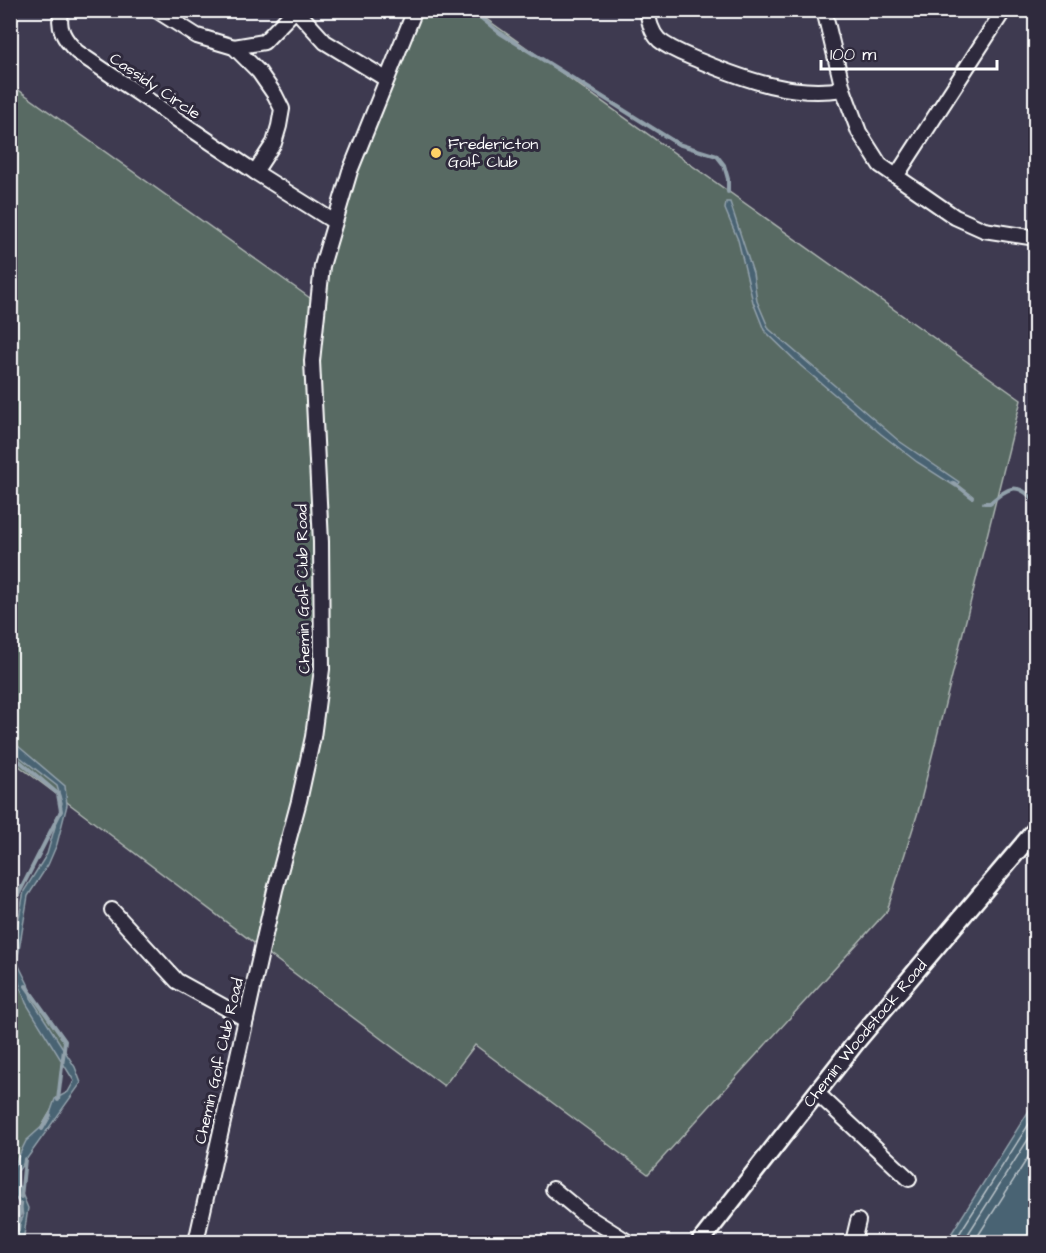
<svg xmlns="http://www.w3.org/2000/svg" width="1046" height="1253" viewBox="0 0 1046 1253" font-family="'Architects Daughter',sans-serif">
<rect width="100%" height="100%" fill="#3e3a50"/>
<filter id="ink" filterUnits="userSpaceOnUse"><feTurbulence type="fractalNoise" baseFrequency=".0167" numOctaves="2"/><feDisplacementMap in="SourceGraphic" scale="12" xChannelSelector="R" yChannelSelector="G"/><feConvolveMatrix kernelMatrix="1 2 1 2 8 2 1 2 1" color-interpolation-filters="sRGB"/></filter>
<g filter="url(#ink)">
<g fill="#586a63" stroke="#acb4b1" stroke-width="1.5">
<polygon points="415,11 475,11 1021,400 918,812 887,911 648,1174 475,1045 444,1086 11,760 10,84 317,303 322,266"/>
<polygon points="22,980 65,1041 59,1097 13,1176 11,1174 11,990"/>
</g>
<g fill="#4a6373" stroke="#92a1ab" stroke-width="1.5">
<polygon points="726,202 730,202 753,273 757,301 769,329 899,441 959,482 956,487 917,462 881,434 801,366 764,330 753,302 738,240 725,209"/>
<polygon points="11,740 65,786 67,805 57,844 48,865 28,896 17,962 28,984 31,998 75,1067 81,1083 18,1171 18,1184 28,1208 23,1242 11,1242 23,1217 22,1209 11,1190 12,1170 26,1141 47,1122 55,1099 68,1092 74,1081 26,1003 11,960 24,891 47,854 62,803 57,786 11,750"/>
<polygon points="1035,1101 1035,1242 946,1242"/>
</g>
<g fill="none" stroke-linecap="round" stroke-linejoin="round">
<g stroke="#b7c1c7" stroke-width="1.5">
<polyline points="954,1242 1036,1113"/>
<polyline points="963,1242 1036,1127"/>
<polyline points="974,1242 1036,1145"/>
</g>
<g stroke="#92a1ab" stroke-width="4">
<polyline points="471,10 500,33 678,144 717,156 724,165 728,179 728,192"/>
<polyline points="954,483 972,497"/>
<path d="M 984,503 L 990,503 C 1008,488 1017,480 1036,503"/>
<polyline points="10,753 58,794 61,811 16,899 12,956"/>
<polyline points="26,986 65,1041 58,1100"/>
<polyline points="42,1129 50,1115"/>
<polyline points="21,1197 25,1159"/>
<polyline points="18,1230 21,1204"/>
</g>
<g stroke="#fff" stroke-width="18">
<g id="minor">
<path d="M 62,10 C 56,28 65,40 77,52 L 255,172 L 274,143 L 279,126 L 282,109 L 275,95 L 259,72 L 234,47 L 197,36 L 156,10"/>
<polyline points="296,10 325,42 386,79"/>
<path d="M 647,10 C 649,21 651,32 659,40 C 671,50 686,55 700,61 C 746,80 793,97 843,89"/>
<polyline points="824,10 843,89 859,132 880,165 955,217 984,230 1036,238"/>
<polyline points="234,47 264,42 295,10"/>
<polyline points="255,172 333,221"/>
<polyline points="897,175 1004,10"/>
<polyline points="112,910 177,981 246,1019"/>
<polyline points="817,1093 909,1179"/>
<polyline points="553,1189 582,1213 628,1242"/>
<polyline points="196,1242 275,890 299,801 313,737 322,669 321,542 312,361 322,266 350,171 415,10"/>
<polyline points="853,1242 858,1221"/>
</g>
</g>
<g stroke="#fff" stroke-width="21">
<g id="major">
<path id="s1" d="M 700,1242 L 857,1041 L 1036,829"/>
</g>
</g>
<use href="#minor" stroke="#2f2a3d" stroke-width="14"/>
<use href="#major" stroke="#2f2a3d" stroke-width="16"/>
</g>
</g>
<circle fill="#ffd166" stroke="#2f2a3d" stroke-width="2" cx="436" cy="153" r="6"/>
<g text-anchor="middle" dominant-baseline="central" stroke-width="6" stroke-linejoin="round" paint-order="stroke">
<g font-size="16" fill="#fff" stroke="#2f2a3d">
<text transform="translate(155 86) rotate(34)">Cassidy Circle</text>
<text transform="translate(303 589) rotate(-91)">Chemin Golf Club Road</text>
<text stroke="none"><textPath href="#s1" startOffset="266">Chemin Woodstock Road</textPath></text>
<text transform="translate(219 1061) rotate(-77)">Chemin Golf Club Road</text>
</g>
<g font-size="16" fill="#fff" stroke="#2f2a3d" text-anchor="start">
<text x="448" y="144">Fredericton<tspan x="448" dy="18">Golf Club</tspan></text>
</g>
</g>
<rect width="1046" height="1253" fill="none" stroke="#2f2a3d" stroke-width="36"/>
<rect x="18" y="18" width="1010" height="1217" fill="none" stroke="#fff" stroke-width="2" filter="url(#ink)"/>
<path d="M821 60v9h176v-9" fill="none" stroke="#ffffff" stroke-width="3"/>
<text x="830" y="60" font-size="18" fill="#ffffff" stroke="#2f2a3d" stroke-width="4.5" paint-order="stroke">100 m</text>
</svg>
